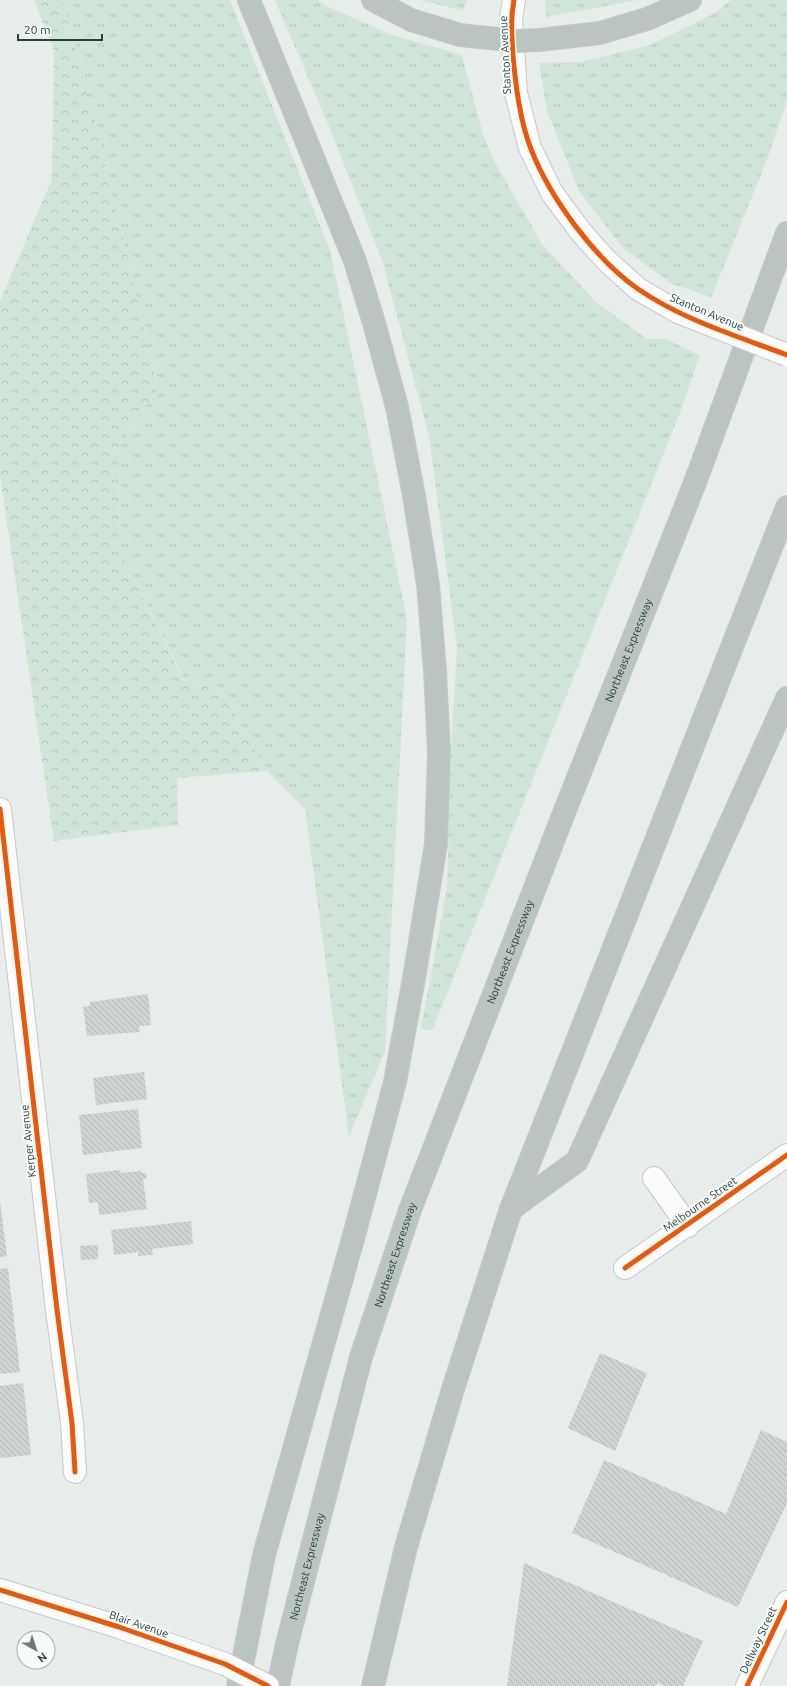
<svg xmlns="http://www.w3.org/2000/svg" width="787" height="1686" viewBox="0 0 787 1686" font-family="Ubuntu,sans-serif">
<defs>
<pattern id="grass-tufts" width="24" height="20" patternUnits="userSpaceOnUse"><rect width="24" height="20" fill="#d1e6d8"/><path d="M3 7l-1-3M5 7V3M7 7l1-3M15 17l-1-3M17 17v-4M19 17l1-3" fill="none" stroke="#b3c6ba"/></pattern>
<pattern id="forest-crowns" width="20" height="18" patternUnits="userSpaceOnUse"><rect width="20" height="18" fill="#d1e6d8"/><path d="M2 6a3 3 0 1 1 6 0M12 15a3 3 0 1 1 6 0" fill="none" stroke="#b3c6ba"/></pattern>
<pattern id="building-back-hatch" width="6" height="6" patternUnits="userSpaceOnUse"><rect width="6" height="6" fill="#cfd4d2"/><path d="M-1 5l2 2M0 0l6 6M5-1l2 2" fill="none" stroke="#b2b7b5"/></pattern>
</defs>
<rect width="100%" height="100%" fill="#e8edeb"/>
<g fill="url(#grass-tufts)">
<polygon points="62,0 230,0 330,250 407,619 385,1051 349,1137 305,809 267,771 220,688 185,681 119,548 120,444 158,388 100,140"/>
<polygon points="275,0 318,0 322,4 392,35 462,55 483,134 493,159 542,244 596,302 647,339 666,339 700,355 681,410 432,1031 421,1029 447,887 451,749 457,648 429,436 382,260 328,124"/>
<polygon points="420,0 467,0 463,11"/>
<polygon points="545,0 638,0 546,17"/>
<polygon points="731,0 787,0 787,100 768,157 711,298 686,288 672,284 623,248 579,191 547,111 539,63 580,62 650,45 715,13"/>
</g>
<polygon fill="url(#forest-crowns)" points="34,0 62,0 100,140 158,388 120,444 119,548 184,681 220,688 267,771 177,778 178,825 54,841 0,475 0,301 52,179 54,51"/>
<g fill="url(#building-back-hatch)">
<polygon points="148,994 151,1025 139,1026 140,1032 87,1036 83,1007 90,1006 90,1002"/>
<polygon points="144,1072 147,1099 96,1105 93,1078"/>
<polygon points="138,1109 142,1148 83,1155 79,1115"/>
<polygon points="120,1170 121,1173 141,1171 141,1173 146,1173 147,1178 143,1179 147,1209 99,1215 98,1202 89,1203 86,1174"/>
<polygon points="0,1201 7,1256 0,1257"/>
<polygon points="191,1221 193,1244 152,1249 153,1255 138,1256 138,1252 114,1255 111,1230"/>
<polygon points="98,1245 98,1259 81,1260 80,1246"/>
<polygon points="8,1268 20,1372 0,1374 0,1269"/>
<polygon points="600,1353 647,1373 615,1451 568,1428"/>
<polygon points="23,1383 31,1455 0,1458 0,1386"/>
<polygon points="761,1430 787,1442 787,1503 738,1607 572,1533 604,1460 726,1514"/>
<polygon points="524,1563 703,1641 683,1686 664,1686 658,1682 656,1686 507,1686"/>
</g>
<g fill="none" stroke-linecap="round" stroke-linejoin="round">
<g stroke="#c5cac8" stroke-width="24">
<g id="minor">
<polyline points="514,0 511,18 516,93 530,148 552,193 581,232 606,260 638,289 678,312"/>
<polyline points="0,809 57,1310 72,1423 75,1472"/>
<polyline points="654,1178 688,1226"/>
<polyline points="625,1268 787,1155"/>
<polyline points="0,1590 119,1627"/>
<polyline points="747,1686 787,1602"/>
</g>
</g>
<g stroke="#c3ccc9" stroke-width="24">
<g id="highway">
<polyline points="373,0 411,20 460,35"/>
<polyline points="539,40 600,33 647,19 690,0"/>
<polyline points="511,1209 577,1161 787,698"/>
<polyline points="238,1686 264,1555 353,1239 395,1082 414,978 436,844 439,752 435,671 428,584 414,496 397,407 374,323 355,261 249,0"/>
<path id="s1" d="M 278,1686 L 287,1644 L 361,1357 L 410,1210 L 562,818 L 696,480 L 787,233"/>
<polyline points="373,1686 406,1547 453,1389 511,1209 787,507"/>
</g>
</g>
<use href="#minor" stroke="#fcfcfc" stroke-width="22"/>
<use href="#highway" stroke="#bcc4c2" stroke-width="22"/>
<g stroke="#c5cac8" stroke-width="24" stroke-linecap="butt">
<g id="minor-bridge">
<polyline points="678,312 787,355"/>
<polyline points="119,1627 225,1664 268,1686"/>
</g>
</g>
<g stroke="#c3ccc9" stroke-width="24" stroke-linecap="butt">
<polyline id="highway-bridge" points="460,35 517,41 539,40"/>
</g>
<use href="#minor-bridge" stroke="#fcfcfc" stroke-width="22"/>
<use href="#highway-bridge" stroke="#bcc4c2" stroke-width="22"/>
<g stroke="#f7fbf9" stroke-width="8">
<g id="cycleway">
<path d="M 514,0 C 510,21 512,36 513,57 C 516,87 520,121 531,149 C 550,198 595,259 638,289 C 683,320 737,336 787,355"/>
<polyline points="0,809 57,1310 72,1423 75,1472"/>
<polyline points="625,1268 787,1155"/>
<polyline points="0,1590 119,1627 225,1664 268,1686"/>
<polyline points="747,1686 787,1602"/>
</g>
</g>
<use href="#cycleway" stroke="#e8590c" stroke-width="5"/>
</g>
<g text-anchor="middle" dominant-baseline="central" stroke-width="4" stroke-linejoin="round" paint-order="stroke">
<g font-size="11" fill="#24423a" stroke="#f7fbf9">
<text transform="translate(505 55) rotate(-93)">Stanton Avenue</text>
<text transform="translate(707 312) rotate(23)">Stanton Avenue</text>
<text stroke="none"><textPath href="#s1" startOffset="1095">Northeast Expressway</textPath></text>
<text stroke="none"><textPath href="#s1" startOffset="771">Northeast Expressway</textPath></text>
<text transform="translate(28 1141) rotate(-96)">Kerper Avenue</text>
<text transform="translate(700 1204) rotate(-35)">Melbourne Street</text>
<text stroke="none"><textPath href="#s1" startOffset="447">Northeast Expressway</textPath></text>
<text stroke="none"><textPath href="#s1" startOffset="123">Northeast Expressway</textPath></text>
<text transform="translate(139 1624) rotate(19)">Blair Avenue</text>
<text transform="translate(758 1640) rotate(-65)">Dellway Street</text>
</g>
</g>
<g transform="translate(36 1650) rotate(141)"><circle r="19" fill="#f7fbf9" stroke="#a3b1ad"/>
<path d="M0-3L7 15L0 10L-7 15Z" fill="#697e78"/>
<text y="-6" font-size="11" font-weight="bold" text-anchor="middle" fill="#24423a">N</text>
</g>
<path d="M18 34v6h84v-6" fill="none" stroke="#24423a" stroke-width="2"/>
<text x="24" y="34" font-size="12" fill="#24423a" stroke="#f7fbf9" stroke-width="3" paint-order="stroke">20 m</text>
</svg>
